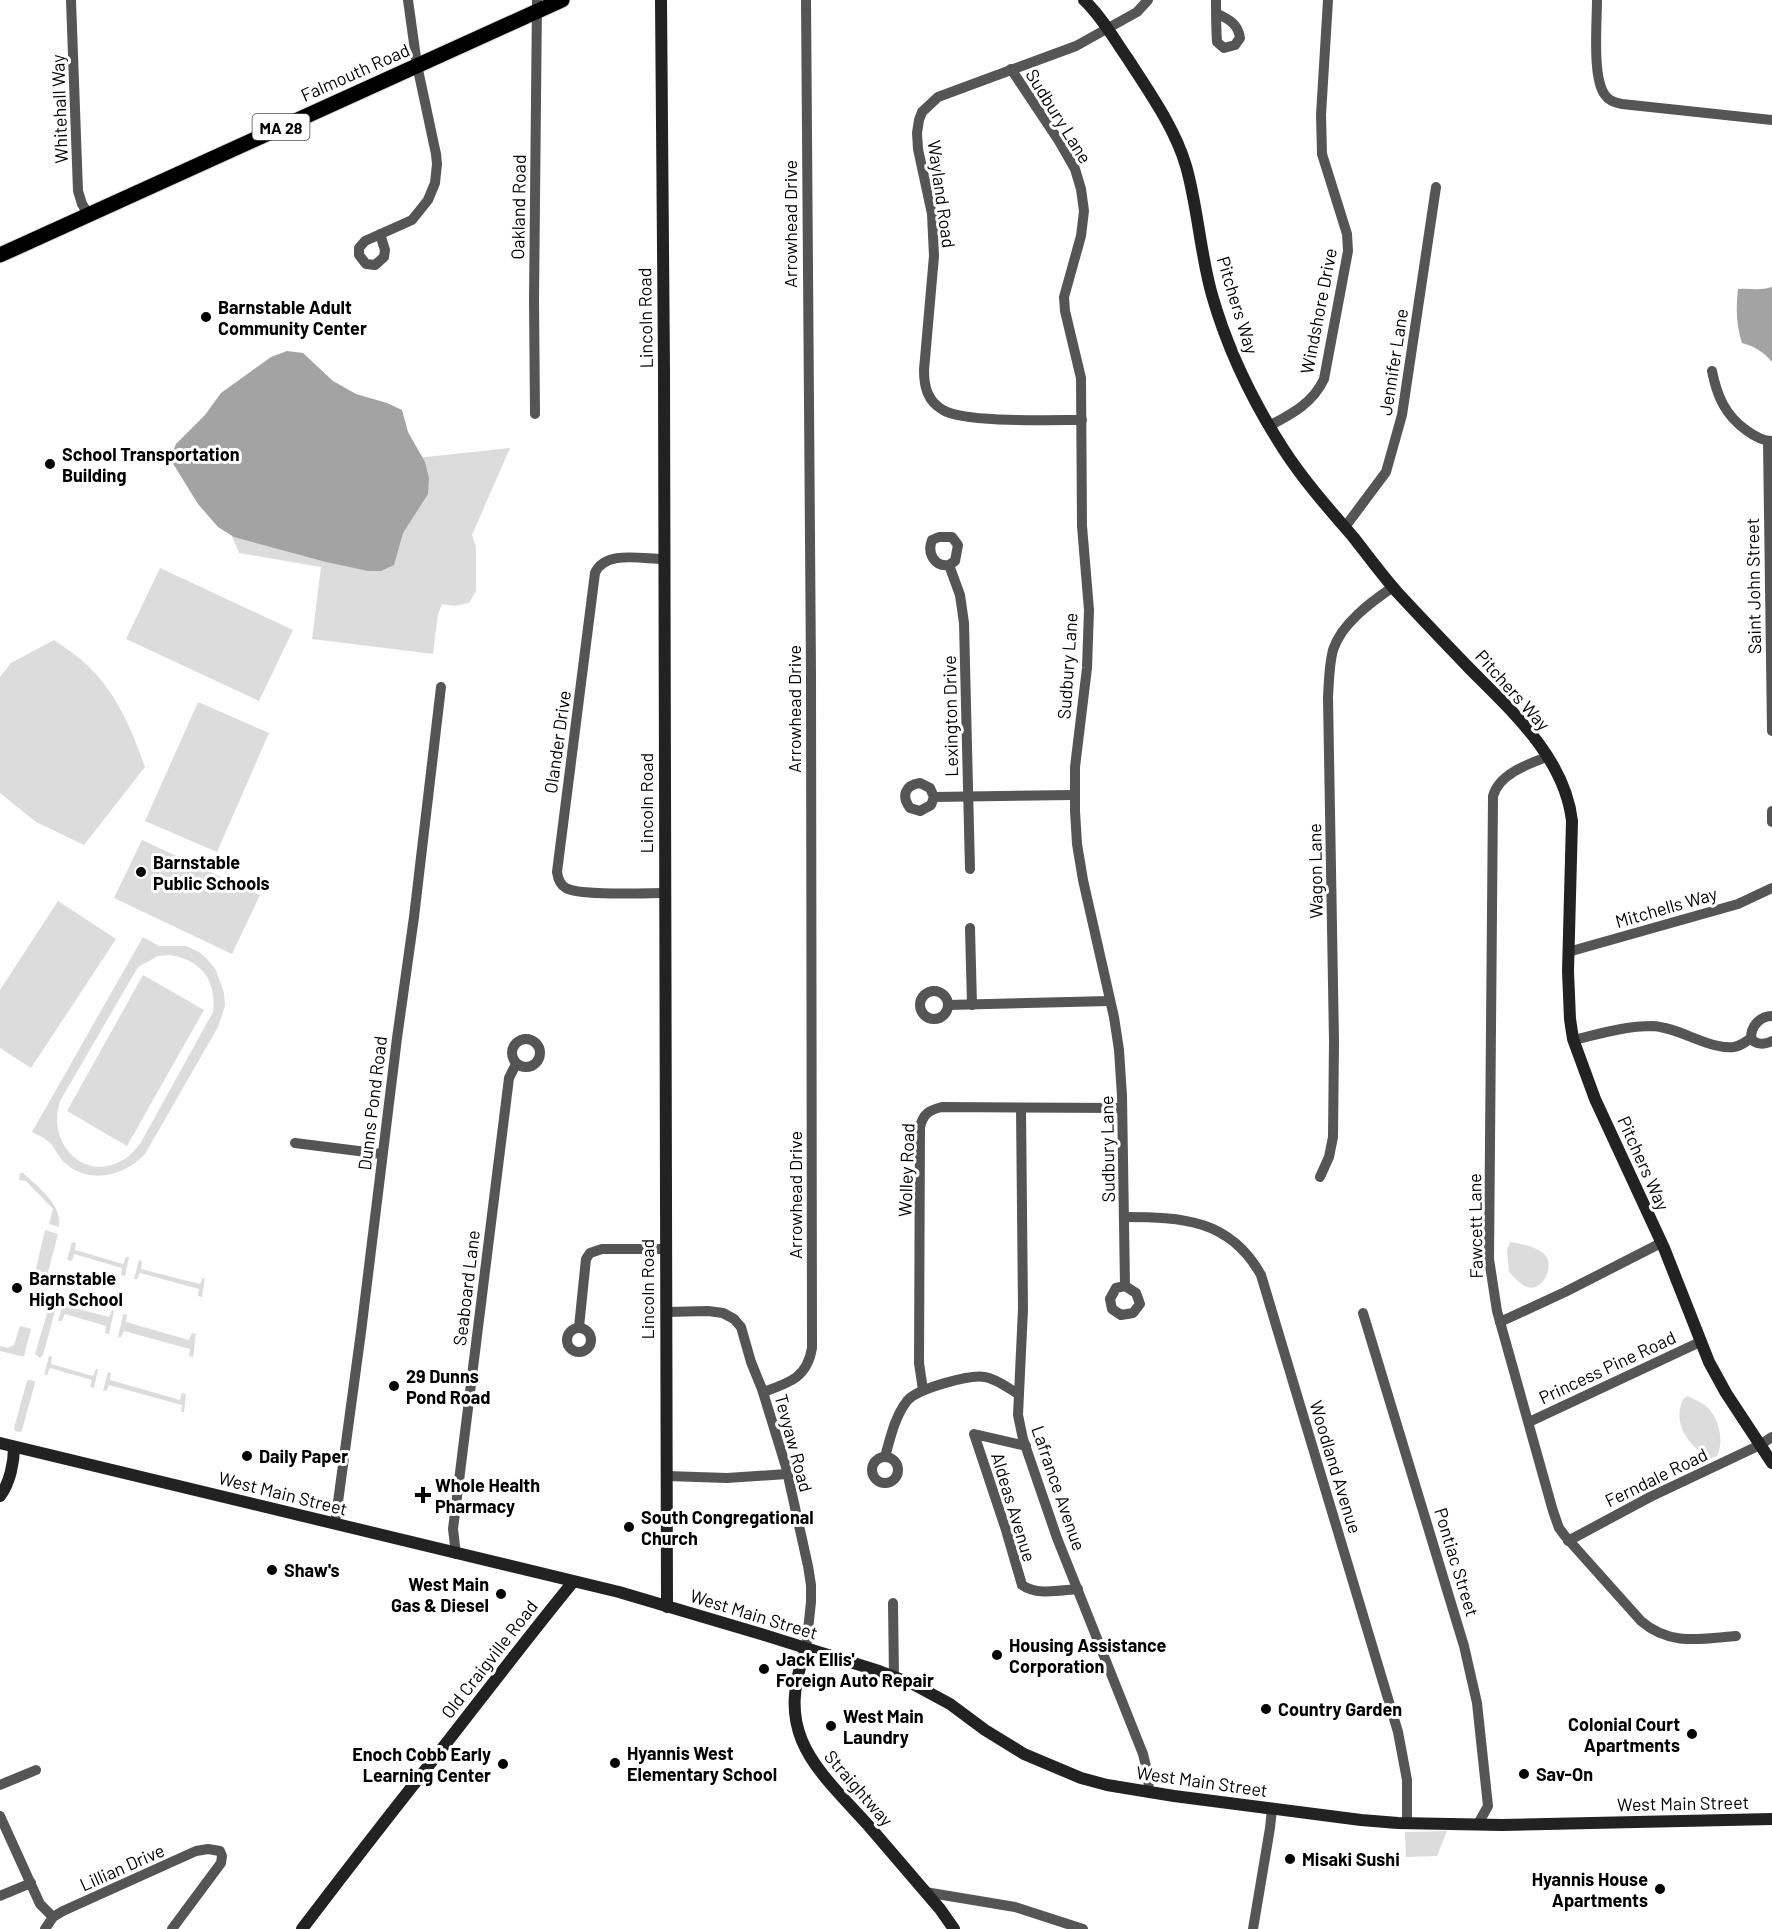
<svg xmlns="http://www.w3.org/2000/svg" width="1772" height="1929" viewBox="0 0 1772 1929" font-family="Barlow,sans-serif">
<rect width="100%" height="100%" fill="#fff"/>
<g fill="#dcdcdc" fill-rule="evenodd">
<polygon points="188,433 398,460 510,448 472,535 476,547 476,591 469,603 454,606 442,604 438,614 433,654 312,639 321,567 239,553"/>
<polygon points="160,568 293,630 259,701 126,639"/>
<path d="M 54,640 C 65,648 78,656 88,666 C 117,694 132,730 145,767 L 84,845 L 36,822 L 0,793 L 0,677 L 11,663 Z"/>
<polygon points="198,702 269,733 217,852 145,821"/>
<polygon points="142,840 260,895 232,954 114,898"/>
<polygon points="58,901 116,939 31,1068 0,1048 0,990"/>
<path d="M 143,937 L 159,946 L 186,946 L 199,952 L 208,960 L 216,970 L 224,993 L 225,1006 L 218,1027 L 145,1154 C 124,1176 90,1185 65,1163 C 59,1158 56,1150 51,1144 C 47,1139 38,1135 32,1132 ZM 170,955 C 201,960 217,980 213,1012 L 140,1144 C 135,1150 130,1156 123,1160 C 84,1183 46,1143 60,1101 L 138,967 L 158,956 Z"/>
<polygon points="143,975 204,1010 127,1146 67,1111"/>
<path d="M 20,1173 L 23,1173 C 37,1186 63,1205 59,1227 L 49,1224 L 53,1209 L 26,1181 L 19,1180 Z"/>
<polygon points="45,1230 58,1234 47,1276 35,1273"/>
<polygon points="72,1242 76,1243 75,1250 123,1264 126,1257 129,1257 125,1276 121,1275 122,1268 74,1254 72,1261 67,1260"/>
<path d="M 1510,1242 C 1521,1244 1537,1246 1545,1255 C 1555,1266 1543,1292 1527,1287 C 1521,1285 1514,1277 1509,1272 L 1507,1250 Z"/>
<polygon points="139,1260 142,1262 141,1269 200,1284 202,1279 205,1278 202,1297 198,1296 199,1289 140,1273 137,1279 134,1279"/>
<polygon points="65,1298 68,1299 67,1306 109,1317 112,1310 114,1311 109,1334 105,1333 106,1326 65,1314 62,1321 58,1321"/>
<polygon points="49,1307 54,1308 55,1311 43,1355 40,1358 35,1354"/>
<polygon points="125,1314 127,1315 126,1322 189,1340 192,1333 196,1334 193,1357 189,1356 190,1349 124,1331 121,1337 118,1337 123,1315"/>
<polygon points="20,1326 31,1329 24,1356 20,1356 0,1351 0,1346 8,1348 14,1345"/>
<polygon points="49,1356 52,1357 51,1364 93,1376 96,1369 98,1369 94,1388 90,1387 92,1380 50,1368 47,1375 44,1375"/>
<polygon points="108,1372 111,1373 110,1380 180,1400 182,1393 186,1394 184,1412 181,1412 182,1405 109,1385 106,1391 103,1391"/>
<polygon points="29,1380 34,1381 35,1383 22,1430 20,1432 15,1431 14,1428 27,1381"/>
<path d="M 1688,1396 C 1695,1400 1704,1403 1709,1409 C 1720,1421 1724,1443 1717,1456 L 1709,1459 C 1688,1444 1672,1424 1683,1399 Z"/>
<polygon points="1447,1831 1437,1856 1406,1857 1405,1832"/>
</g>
<g fill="#a3a3a3">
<path d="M 1772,287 L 1772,362 C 1763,351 1755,347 1742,343 C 1736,324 1736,308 1738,289 C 1750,288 1760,291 1772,287 Z"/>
<polygon points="287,351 303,353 333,381 356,394 387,403 402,410 408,432 425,462 429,478 428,494 403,533 394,565 381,571 368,571 326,562 234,537 218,527 198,504 172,462 171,456 176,444 205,415 221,393 271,357"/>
</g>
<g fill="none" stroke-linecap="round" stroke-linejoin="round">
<g stroke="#dbdbdb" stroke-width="17">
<polyline id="primary" points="0,255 562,0"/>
</g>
<g stroke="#555" stroke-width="10">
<polyline points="71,0 78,191 82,204 89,215"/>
<path d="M 1597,0 C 1597,23 1592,78 1605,95 C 1609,101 1616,103 1622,104 L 1772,120"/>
<path d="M 1216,13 C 1228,19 1238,23 1240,38 L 1235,45 L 1224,48 L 1217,42 C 1216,28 1216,14 1216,0"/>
<polyline points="1011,69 1059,141 1075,169 1081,189 1084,211 1081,236 1064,297 1065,311 1081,378 1082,526 1089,610 1087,668 1075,767 1075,811 1077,844 1083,880 1114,1017 1119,1050 1122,1096 1125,1286 1136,1293 1140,1304 1133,1313 1121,1315 1112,1309 1110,1299 1116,1288 1125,1286"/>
<polyline points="380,234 385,250 384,257 375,265 366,264 359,255 359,248 365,241 412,220 428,200 435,183 437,164 436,154 417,65 408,0"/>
<path d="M 1712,371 C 1717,396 1725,415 1746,430 C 1754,436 1762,441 1772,441"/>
<polyline points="535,414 534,300 537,0"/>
<path d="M 1082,420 C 1054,420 964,423 943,410 C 927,401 924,386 924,370 L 934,256 L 932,214 L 918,149 L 917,133 L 919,120 L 922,112 L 938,97 L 1076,46 L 1137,12 L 1148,0"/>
<path d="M 1269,426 C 1292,414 1313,403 1324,379 L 1348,251 L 1347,234 L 1322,154 L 1321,115 L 1328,0"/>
<polyline points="1768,441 1772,731"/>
<polyline points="1345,527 1386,472 1402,415 1436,187"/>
<path d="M 663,559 C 642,559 605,550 595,573 L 557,872 C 558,879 560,885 566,888 C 579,896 645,893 664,893"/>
<path d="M 949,565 C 934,567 927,553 932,540 L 939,537 L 952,537 L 958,545 L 955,561 L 949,565 L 960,595 L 964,623 L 970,869"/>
<path d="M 1547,757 C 1528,764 1499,774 1493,796 L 1489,1259 L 1497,1311 L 1553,1511 L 1559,1528 L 1565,1536 L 1641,1621 C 1670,1646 1700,1639 1736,1636"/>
<path d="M 934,797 L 930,788 L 920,783 C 905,785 901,796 910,808 L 920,811 L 931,805 L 934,797 L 1074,795"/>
<polyline points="1772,811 1772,822"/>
<polyline points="970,928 972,1005"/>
<polyline points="1568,952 1738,904 1772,888"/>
<circle cx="934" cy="1005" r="14"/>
<polyline points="948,1005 1110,1001"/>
<path d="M 1751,1038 C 1755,1045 1765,1045 1772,1041"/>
<circle cx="526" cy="1053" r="14"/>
<path d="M 1573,1040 C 1599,1034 1625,1026 1652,1026 C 1679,1027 1709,1050 1734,1047 C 1740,1046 1746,1042 1751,1038 C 1751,1026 1760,1016 1772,1016"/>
<polyline points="1021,1108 1023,1309 1018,1415 1023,1439 1057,1538 1143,1754 1149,1779 1148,1792"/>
<polyline points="295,1143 382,1154"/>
<path d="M 1320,1177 L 1329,1157 L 1333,1137 L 1334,1041 L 1328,697 C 1329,681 1329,665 1333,650 C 1341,624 1371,602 1393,587"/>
<path d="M 1124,1217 C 1182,1217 1230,1219 1261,1275 L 1398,1732 L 1407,1780 L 1407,1823"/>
<polyline points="666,1312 708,1311 723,1313 734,1319 741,1327 751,1362 762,1389 786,1467 808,1566 811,1585 811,1602 806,1649"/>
<polyline points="1363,1313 1464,1646 1477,1703 1488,1806 1478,1824"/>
<polyline points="1500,1322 1565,1292 1661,1243"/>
<polyline points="579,1327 586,1259 590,1253 602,1249 665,1249"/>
<circle cx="579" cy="1340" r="12"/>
<path d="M 923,1390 L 919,1363 L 920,1127 C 923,1114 929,1110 942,1107 L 1122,1108"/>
<path d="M 763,1392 C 789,1383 807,1378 812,1348 L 811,674 L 806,0"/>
<polyline points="1529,1422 1700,1342"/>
<path d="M 1026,1446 L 974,1434 L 1006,1530 L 1022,1585 C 1037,1596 1061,1590 1078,1589"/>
<path d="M 885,1457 C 890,1439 895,1416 907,1401 C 916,1389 970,1374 985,1377 C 997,1379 1008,1388 1018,1394"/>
<circle cx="885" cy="1470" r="13"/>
<polyline points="667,1476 727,1478 787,1474"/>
<polyline points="335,1524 361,1332 397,1038 414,917 441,687"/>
<polyline points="1568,1541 1650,1497 1760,1445 1772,1437"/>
<polyline points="456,1554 453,1529 509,1078 516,1064"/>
<polyline points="893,1603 894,1677"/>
<polyline points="0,1785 36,1770"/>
<polyline points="0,1816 40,1904 53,1917"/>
<polyline points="925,1892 1015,1907 1083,1929"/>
<polyline points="0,1896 31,1883"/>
<polyline points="45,1929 53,1917 63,1911 196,1851 208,1849 220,1851 222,1856 221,1863 172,1929"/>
<polyline points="1253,1929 1270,1828 1272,1809"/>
</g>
<g stroke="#222" stroke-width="12">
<polyline points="661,0 664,371 667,1607"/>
<path d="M 1084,0 C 1102,17 1114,39 1128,59 C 1149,92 1175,128 1186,166 C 1198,208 1200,253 1212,295 C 1228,351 1253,402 1284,450 C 1304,481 1330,510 1354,538 C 1368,556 1382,575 1397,592 C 1421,618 1446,644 1471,670 C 1513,712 1565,759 1572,821 L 1568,971 L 1570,1019 L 1573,1039 L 1595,1099 L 1664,1248 L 1709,1362 L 1726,1393 L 1772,1463"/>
<polyline points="0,1443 619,1592 761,1634 879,1671 913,1684 950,1704 985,1730 1024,1754 1081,1778 1107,1785 1174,1796 1361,1820 1398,1823 1502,1825 1772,1819"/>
<path d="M 0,1496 C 10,1483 14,1462 14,1447"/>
<path d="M 806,1649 C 774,1734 814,1766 868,1825 C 892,1853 916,1881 940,1909 L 954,1929"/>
<path d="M 302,1929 C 343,1875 384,1822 426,1769 C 475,1707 523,1643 573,1582"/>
</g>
<use href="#primary" stroke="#000" stroke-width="15"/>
</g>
<g fill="#000" stroke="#fff" stroke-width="2">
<circle cx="206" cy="317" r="6"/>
<circle cx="50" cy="464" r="6"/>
<circle cx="141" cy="872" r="6"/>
<circle cx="17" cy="1288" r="6"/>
<circle cx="394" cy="1386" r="6"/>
<circle cx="247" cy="1456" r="6"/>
<path d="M420 1486h6v6h6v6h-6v6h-6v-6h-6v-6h6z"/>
<circle cx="629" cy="1527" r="6"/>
<circle cx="272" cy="1570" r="6"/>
<circle cx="501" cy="1594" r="6"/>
<circle cx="997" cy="1655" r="6"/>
<circle cx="764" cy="1669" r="6"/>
<circle cx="1266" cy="1709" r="6"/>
<circle cx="831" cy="1726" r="6"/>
<circle cx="1692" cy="1734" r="6"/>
<circle cx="615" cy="1763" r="6"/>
<circle cx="503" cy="1764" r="6"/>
<circle cx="1524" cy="1774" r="6"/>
<circle cx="1290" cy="1859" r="6"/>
<circle cx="1660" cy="1889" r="6"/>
</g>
<g text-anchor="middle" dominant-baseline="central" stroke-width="6" stroke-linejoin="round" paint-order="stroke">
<rect fill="#fff" stroke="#4c4c4c" stroke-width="1.5" x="252.5" y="114" width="57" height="26" rx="4.5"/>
<g font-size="16" font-weight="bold" fill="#000">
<text x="281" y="127">MA 28</text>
</g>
<g font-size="18" fill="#000" stroke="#fff">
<text transform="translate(355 72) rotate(-24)">Falmouth Road</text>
<text transform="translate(59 109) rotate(-92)">Whitehall Way</text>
<text transform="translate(1059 116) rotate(58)">Sudbury Lane</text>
<text transform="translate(942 194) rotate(82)">Wayland Road</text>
<text transform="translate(518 207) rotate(-89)">Oakland Road</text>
<text transform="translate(790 224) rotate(-90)">Arrowhead Drive</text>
<text transform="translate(1238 305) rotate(73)">Pitchers Way</text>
<text transform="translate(1318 311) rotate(-79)">Windshore Drive</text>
<text transform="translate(645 318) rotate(-91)">Lincoln Road</text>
<text transform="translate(1393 362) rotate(-81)">Jennifer Lane</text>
<text transform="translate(1753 586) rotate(-91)">Saint John Street</text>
<text transform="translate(1067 666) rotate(-86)">Sudbury Lane</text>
<text transform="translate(1513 690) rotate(48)">Pitchers Way</text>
<text transform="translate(794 709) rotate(-90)">Arrowhead Drive</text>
<text transform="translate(950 716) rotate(-91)">Lexington Drive</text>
<text transform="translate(557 742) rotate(-82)">Olander Drive</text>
<text transform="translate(646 803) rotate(-90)">Lincoln Road</text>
<text transform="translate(1315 871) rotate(-91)">Wagon Lane</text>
<text transform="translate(1666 907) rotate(-16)">Mitchells Way</text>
<text transform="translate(372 1103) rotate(-83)">Dunns Pond Road</text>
<text transform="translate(1107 1149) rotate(-91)">Sudbury Lane</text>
<text transform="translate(1644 1163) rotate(66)">Pitchers Way</text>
<text transform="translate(906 1170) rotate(-88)">Wolley Road</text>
<text transform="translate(795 1195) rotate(-90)">Arrowhead Drive</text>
<text transform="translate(1475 1226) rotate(-91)">Fawcett Lane</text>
<text transform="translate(466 1288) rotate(-83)">Seaboard Lane</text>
<text transform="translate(647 1289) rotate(-90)">Lincoln Road</text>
<text transform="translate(1607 1367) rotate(-25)">Princess Pine Road</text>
<text transform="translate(794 1443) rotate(75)">Tevyaw Road</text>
<text transform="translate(1336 1467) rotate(73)">Woodland Avenue</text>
<text transform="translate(1656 1477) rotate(-26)">Ferndale Road</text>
<text transform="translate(1059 1488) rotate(71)">Lafrance Avenue</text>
<text transform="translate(283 1493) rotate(14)">West Main Street</text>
<text transform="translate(1014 1507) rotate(73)">Aldeas Avenue</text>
<text transform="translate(1457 1562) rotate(73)">Pontiac Street</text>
<text transform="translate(754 1614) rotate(17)">West Main Street</text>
<text transform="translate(489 1659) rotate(-52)">Old Craigville Road</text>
<text transform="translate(1202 1781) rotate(8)">West Main Street</text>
<text transform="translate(859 1788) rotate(49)">Straightway</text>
<text transform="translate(1683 1803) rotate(-1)">West Main Street</text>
<text transform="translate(122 1867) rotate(-24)">Lillian Drive</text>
</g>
<g font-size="18" font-weight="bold" fill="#000" stroke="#fff" text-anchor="start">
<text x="218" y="307">Barnstable Adult<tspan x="218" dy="21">Community Center</tspan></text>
<text x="62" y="454">School Transportation<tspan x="62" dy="21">Building</tspan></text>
<text x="153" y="862">Barnstable<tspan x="153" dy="21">Public Schools</tspan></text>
<text x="29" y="1278">Barnstable<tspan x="29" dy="21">High School</tspan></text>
<text x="406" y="1376">29 Dunns<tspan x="406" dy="21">Pond Road</tspan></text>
<text x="259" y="1456">Daily Paper</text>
<text x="435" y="1485">Whole Health<tspan x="435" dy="21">Pharmacy</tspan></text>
<text x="641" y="1517">South Congregational<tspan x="641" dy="21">Church</tspan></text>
<text x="284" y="1570">Shaw's</text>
<text x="489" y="1584" text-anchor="end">West Main<tspan x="489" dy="21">Gas &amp; Diesel</tspan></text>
<text x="1009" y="1645">Housing Assistance<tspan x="1009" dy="21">Corporation</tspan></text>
<text x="776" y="1659">Jack Ellis'<tspan x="776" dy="21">Foreign Auto Repair</tspan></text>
<text x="1278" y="1709">Country Garden</text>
<text x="843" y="1716">West Main<tspan x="843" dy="21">Laundry</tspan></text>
<text x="1680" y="1724" text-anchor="end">Colonial Court<tspan x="1680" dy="21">Apartments</tspan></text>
<text x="627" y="1753">Hyannis West<tspan x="627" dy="21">Elementary School</tspan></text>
<text x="491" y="1754" text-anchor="end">Enoch Cobb Early<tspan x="491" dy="21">Learning Center</tspan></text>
<text x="1536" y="1774">Sav-On</text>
<text x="1302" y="1859">Misaki Sushi</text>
<text x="1648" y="1879" text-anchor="end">Hyannis House<tspan x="1648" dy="21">Apartments</tspan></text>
</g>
</g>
</svg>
